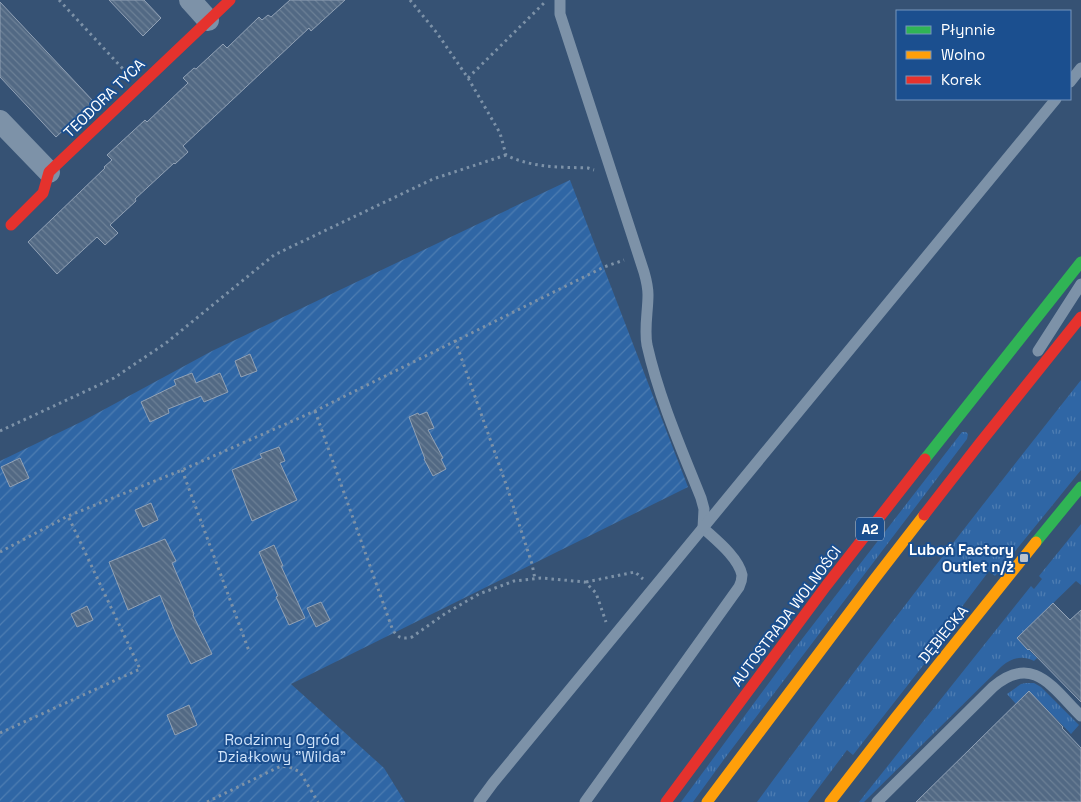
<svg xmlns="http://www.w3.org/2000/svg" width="1081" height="802" viewBox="0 0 1081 802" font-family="'Space Grotesk',sans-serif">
<defs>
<pattern id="grass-tufts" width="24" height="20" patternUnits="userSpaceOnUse" patternTransform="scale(1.25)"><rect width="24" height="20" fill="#2f66a5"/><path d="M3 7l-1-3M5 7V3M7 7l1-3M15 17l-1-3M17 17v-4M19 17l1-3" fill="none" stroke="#4e7db2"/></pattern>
<pattern id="garden-furrows" width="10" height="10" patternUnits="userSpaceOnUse" patternTransform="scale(1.25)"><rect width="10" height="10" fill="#2f66a5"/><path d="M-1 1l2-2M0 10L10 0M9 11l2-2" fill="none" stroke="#4e7db2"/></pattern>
<pattern id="building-back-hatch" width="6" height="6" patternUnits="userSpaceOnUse" patternTransform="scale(1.25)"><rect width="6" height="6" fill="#526984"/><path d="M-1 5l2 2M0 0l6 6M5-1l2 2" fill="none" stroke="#6c8096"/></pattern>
</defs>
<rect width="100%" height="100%" fill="#365274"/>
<g fill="url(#grass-tufts)">
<path d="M 1081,380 L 1081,470 L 995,576 L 989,571 L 961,608 L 965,612 L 853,755 L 847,750 L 808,802 L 757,802 C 862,659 971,519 1081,380 Z"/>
<polygon points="962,432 966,432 968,434 967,439 725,758 693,802 681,802 785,661"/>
<path d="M 1081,524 L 1081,585 L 1076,581 L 1017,638 L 1037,658 L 1034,661 C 1022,655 1012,658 1002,666 L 864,802 L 859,802 L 1031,586 L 1034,589 L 1042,579 L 1039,576 Z"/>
<polygon points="1026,683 1034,683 1041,687 1079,725 1071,734 1029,691 1016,704 1007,694 1021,684"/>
</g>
<polygon fill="url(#garden-furrows)" points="570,180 688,487 291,684 384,768 405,802 0,802 0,461 81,422 212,351"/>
<g fill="url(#building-back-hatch)" stroke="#92a2b6">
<polygon points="109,0 144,0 161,18 143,36"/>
<polygon points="290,0 345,0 311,31 309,28 183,146 188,152 175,164 174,163 135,199 136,201 110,225 118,233 105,245 97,237 57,274 28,242 105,168 104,167 112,160 107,155 145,120 147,122 188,83 183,78 194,68 196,69 223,44 227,48 259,17 262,20 268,15 271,17"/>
<polygon points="0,2 94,102 56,137 0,77"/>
<polygon points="250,354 257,371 241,377 235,361"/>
<polygon points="192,373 196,383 220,373 228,392 204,402 201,396 168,409 169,413 150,422 141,402 176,385 174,380"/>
<polygon points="427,412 434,428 428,430 443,458 441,459 446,469 433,476 424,459 425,459 409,417 418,413 419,415"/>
<polygon points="279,447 285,461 280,463 297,500 252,521 232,470 262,458 260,454"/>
<polygon points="20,458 29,478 10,487 1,467"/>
<polygon points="151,503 158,520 143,527 135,510"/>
<polygon points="165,539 176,561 172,563 194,614 193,615 212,654 191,664 176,634 160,595 128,610 109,562"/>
<polygon points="274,545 283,566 281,566 305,618 289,625 276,597 278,596 259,552"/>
<polygon points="321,602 330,620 316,627 307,608"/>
<polygon points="1053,603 1070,620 1081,610 1081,702 1029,649 1028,650 1017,638"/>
<polygon points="87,606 93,620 77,627 71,614"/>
<polygon points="1029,691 1063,727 1062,728 1081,748 1081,802 916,802"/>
<polygon points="189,705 197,725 175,735 167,715"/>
</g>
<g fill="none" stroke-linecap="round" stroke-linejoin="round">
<g stroke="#7d92a8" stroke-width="3" stroke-dasharray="2.5 4" stroke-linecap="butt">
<polyline points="59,0 123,69"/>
<path d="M 410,0 L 437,33 L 468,78 L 500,133 L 506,155 C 532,168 560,167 588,168 L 594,170"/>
<polyline points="468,78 544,3"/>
<polyline points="455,340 507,487 532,564 535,579"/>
<path d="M 315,411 L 392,628 C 396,637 402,640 412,637 L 446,613 L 479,594 L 514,581 L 541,578 L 585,582 L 596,593 L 606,622"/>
<polyline points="0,431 114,378 166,343 274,255 433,179 506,155"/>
<polyline points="182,470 249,651"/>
<polyline points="0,552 68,516 182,470 315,411 604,267 624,260"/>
<polyline points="586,582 635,572 643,579"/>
<polyline points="0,733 140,669 68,516"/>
<polyline points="207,802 281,766 292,768 300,772 318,802"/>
</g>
<g stroke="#7d92a8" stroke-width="11">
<path d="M 560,0 L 560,14 L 644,272 C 646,279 648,287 648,295 C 648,311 644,329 647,345 C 659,398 681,448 701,498 L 704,509 L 703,528 C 716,540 738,557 742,575 C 742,579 741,583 739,587 L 585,802"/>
<polyline points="1070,82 1081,68"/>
<polyline points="1038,351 1081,284"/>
<polyline points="479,802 493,783 1056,99"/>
<path d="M 877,802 L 993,687 C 1033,653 1053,688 1081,716"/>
</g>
<g stroke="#7d92a8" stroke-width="22">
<polyline points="190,0 208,20"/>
<polyline points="0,121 49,172"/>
</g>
<g stroke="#30b455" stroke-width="11">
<polyline points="925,459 1081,262"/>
<polyline points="1036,542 1081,487"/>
</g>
<g stroke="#ff9f0a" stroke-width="11">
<polyline points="707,802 873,581 924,515"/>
<polyline points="830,802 896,717 1036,542"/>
</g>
<g stroke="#e5322d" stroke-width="11">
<polyline points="11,225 43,193 49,172 230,0"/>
<polyline points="924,515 980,443 1081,317"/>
<polyline points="666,802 826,586 925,459"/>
</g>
</g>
<rect fill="#b9c2ce" stroke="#1b4f8f" stroke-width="2" x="1019" y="553" width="10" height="10" rx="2.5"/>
<g text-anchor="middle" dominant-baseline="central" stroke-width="4" stroke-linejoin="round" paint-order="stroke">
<rect fill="#1b4f8f" stroke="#bbcadd" stroke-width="1" x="856" y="517.5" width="28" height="23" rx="4"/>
<g font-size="14" font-weight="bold" fill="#fff">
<text x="870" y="529">A2</text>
</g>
<g font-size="15" fill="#fff" stroke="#1b4f8f">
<text transform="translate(104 98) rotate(-44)">TEODORA TYCA</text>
<text transform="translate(786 616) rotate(-53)">AUTOSTRADA WOLNOŚCI</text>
<text transform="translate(943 634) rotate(-51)">DĘBIECKA</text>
</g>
<g font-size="15" font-weight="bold" fill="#fff" stroke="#1b4f8f" text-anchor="end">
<text x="1014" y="549">Luboń Factory<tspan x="1014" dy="17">Outlet n/ż</tspan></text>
</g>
<g font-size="15" fill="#cfe3fa" stroke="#1b4f8f">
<text x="282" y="739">Rodzinny Ogród<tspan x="282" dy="17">Działkowy "Wilda"</tspan></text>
</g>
</g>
<rect x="896" y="10" width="175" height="90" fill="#1b4f8f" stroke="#7695bc"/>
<rect x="906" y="26" width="25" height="8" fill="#30b455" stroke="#7695bc"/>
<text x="941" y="35" font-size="15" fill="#ffffff">Płynnie</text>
<rect x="906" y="51" width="25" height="8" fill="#ff9f0a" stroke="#7695bc"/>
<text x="941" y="60" font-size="15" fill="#ffffff">Wolno</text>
<rect x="906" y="76" width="25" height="8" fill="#e5322d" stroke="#7695bc"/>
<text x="941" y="85" font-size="15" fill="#ffffff">Korek</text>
</svg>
